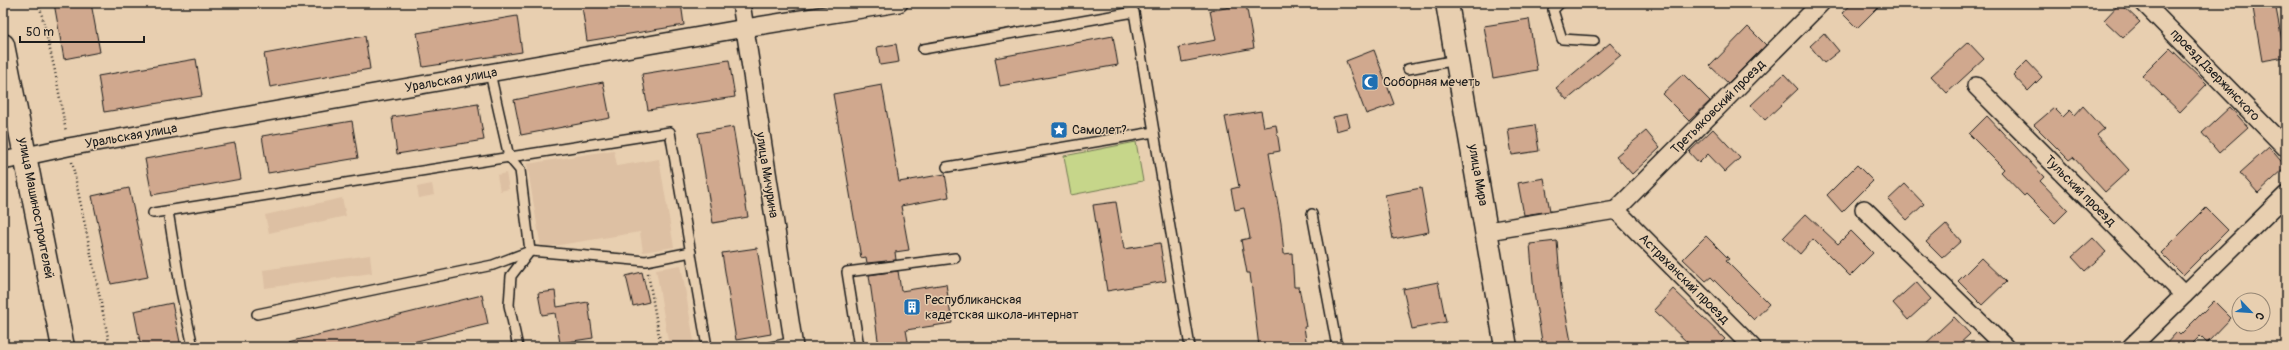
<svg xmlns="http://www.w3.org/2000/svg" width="2289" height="350" viewBox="0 0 2289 350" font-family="Pangolin,sans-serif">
<rect width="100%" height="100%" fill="#e8cfb0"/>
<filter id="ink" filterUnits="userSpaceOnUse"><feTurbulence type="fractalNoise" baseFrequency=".025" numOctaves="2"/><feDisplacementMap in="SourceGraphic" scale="8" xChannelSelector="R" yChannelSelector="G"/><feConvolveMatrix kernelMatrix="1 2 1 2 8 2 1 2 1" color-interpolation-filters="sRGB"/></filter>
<g filter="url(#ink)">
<g fill="#ddc0a3">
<polygon points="614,150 617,166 659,159 674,247 643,252 640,232 541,248 527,164"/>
<polygon points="506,173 509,189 500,191 497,175"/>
<polygon points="432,184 434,195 419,198 417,187"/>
<polygon points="342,198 346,216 269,233 265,215"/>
<polygon points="370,255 372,273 265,288 263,270"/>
<polygon points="681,265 695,347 669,347 656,269"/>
</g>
<polygon fill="#c6d68a" stroke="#717953" points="1136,142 1143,181 1071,195 1064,156"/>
<g fill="#d0a88e" stroke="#1c1c1c">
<polygon points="54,3 91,3 100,52 64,59"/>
<polygon points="601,3 681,3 684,25 587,41 582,6"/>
<polygon points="1853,3 1882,3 1857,28 1842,13"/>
<polygon points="2120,3 2140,22 2123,38 2104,20"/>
<polygon points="2275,3 2285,57 2262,61 2253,8"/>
<polygon points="1246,4 1254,48 1182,62 1179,47 1216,40 1210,11"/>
<polygon points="517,16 522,52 423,67 417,33"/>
<polygon points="1529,19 1537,70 1493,78 1484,26"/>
<polygon points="1748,27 1766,45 1728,83 1710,66"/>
<polygon points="1824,33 1839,51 1824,63 1810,46"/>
<polygon points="365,36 370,69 270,87 264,54"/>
<polygon points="1113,36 1118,65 1000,86 995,58"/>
<polygon points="1968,42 1984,59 1947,93 1931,76"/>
<polygon points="1610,43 1621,55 1567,100 1556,88"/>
<polygon points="896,44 899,62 880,65 877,47"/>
<polygon points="2170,48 2207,84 2180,112 2142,76"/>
<polygon points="1374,50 1394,104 1366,114 1346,61"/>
<polygon points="196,59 202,96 104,112 98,76"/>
<polygon points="729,60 735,97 648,110 642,74"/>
<polygon points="2027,61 2042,77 2028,91 2013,75"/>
<polygon points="1683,74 1710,101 1689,121 1662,94"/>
<polygon points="1784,74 1798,89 1765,120 1751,105"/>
<polygon points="603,82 610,118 521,135 514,100"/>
<polygon points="882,85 899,182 945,174 949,197 901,206 909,250 895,252 896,260 867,263 866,257 861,258 833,94"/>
<polygon points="478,104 484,140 397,154 392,117"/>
<polygon points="2083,106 2104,129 2097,135 2129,170 2105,192 2073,157 2069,160 2034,125 2054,108 2063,117 2070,110 2075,115"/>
<polygon points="2230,107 2248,127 2219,153 2202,133"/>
<polygon points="1261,111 1264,127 1276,125 1280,151 1269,153 1281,223 1284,254 1292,253 1294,287 1299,287 1306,327 1304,327 1307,347 1259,347 1250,273 1247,273 1241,240 1250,238 1244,208 1235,210 1231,189 1239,187 1225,117"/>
<polygon points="1347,114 1350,127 1336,131 1333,117"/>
<polygon points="1987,116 2044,177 2040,181 2068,210 2055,223 2026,194 2024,196 2001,172 2004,169 1969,134"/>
<polygon points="352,121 358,158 268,173 262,136"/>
<polygon points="1535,125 1539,151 1512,155 1508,129"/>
<polygon points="733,127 748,217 713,223 698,133"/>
<polygon points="1713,129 1740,158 1725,172 1708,154 1699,163 1689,152"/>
<polygon points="1646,131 1660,148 1632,174 1616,156"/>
<polygon points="235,143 241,179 152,195 145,159"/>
<polygon points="2269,147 2286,167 2258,193 2240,173"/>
<polygon points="1857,165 1873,181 1842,212 1827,195"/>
<polygon points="1544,178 1550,211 1524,215 1518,183"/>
<polygon points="1905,184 1924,204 1907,220 1888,200"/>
<polygon points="129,188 148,277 111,284 92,196"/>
<polygon points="1421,188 1429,232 1393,239 1385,195"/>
<polygon points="1116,202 1124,249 1160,243 1166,281 1107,291 1093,205"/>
<polygon points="2206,208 2228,230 2183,275 2161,253"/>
<polygon points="1806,214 1838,244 1851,231 1873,253 1850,276 1813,239 1800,254 1783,238"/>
<polygon points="1946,224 1961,241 1942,258 1926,242"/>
<polygon points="1706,236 1729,259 1726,261 1769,304 1754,320 1711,277 1706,281 1683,259"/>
<polygon points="2093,238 2106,252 2085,271 2072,257"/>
<polygon points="1557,241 1561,289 1572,347 1543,347 1534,293 1530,244"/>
<polygon points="757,248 771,334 736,340 722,253"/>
<polygon points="1981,258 2006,282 1982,305 1958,281"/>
<polygon points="898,271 901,291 946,284 952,323 906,330 909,347 879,347 869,275"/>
<polygon points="642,272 649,302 633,306 626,276"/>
<polygon points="1438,282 1446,322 1412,329 1403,289"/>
<polygon points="1916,282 1931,299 1908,320 1893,303"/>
<polygon points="1673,289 1725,339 1717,347 1692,347 1654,310"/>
<polygon points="555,291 557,307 588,302 593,338 560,343 555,313 542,315 538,293"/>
<polygon points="482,295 488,324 392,347 289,347 289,342"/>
<polygon points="2214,301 2231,318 2207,343 2200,336 2191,345 2193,347 2163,347 2177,332 2180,335"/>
<polygon points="172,303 181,347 141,347 134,311"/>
<polygon points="1954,317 1970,334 1956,347 1922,347"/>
</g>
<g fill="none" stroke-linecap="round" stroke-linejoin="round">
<g stroke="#1c1c1c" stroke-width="12">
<g id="lane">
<polyline points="1560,3 1553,10 1562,39 1594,41"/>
<polyline points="923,49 1134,12 1190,347"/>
<polyline points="1408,69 1457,60"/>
<polyline points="490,73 509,157 520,170 530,251 511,276 509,305 518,347"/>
<polyline points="947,167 1154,132"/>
<polyline points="168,211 181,291 193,347"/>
<polyline points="153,213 670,132 707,347"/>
<polyline points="1312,214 1337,347"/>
<polyline points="257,314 493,265 530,251 646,261 691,252"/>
<polyline points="770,347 794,342"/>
<polyline points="859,347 847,272 955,258"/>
</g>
</g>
<g stroke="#1c1c1c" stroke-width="20">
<g id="street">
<polyline points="741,3 794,347"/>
<polyline points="2144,3 2286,148"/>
<polyline points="1976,86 2184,295"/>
<polyline points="3,161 68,147 745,28 899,3"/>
<polyline points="1864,209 2005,347"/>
<polyline points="1616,210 1821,3"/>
<polyline points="1616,210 1752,347"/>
<polyline points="1488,231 1616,210"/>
<polyline points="2131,347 2286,195"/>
</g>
</g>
<g stroke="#1c1c1c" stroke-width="25">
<g id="secondary">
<polyline points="1447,3 1506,347"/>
<polyline points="3,45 63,347"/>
</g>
</g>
<g stroke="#1c1c1c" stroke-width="2.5" stroke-dasharray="1 3" stroke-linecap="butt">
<polyline points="39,3 55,71 66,132"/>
<polyline points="72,162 110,347"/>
<polyline points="648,273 661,347"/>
</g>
<use href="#lane" stroke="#e8cfb0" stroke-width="9"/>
<use href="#street" stroke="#e8cfb0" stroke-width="17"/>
<use href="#secondary" stroke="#e8cfb0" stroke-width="22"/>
</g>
</g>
<defs>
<g id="mosque-square" transform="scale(0.9)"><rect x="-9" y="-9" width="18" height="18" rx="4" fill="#1f6fb2" stroke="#e8cfb0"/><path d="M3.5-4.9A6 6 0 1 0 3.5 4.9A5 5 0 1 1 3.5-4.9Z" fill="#fff"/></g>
<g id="sight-square" transform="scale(0.9)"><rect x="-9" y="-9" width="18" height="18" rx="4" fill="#1f6fb2" stroke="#e8cfb0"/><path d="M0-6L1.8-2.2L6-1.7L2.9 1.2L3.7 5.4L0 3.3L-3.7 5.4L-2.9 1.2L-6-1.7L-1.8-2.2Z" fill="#fff"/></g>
<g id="building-square" transform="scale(0.9)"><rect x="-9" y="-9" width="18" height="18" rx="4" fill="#1f6fb2" stroke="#e8cfb0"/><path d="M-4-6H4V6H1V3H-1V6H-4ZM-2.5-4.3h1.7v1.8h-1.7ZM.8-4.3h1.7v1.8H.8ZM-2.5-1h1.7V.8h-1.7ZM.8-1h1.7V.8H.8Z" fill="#fff"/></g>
</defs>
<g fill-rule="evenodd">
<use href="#mosque-square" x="1370" y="82"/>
<use href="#sight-square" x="1059" y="130"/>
<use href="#building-square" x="912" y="307"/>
</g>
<g text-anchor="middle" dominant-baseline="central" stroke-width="3" stroke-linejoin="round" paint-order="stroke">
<g font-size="13" fill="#1c1c1c" stroke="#e8cfb0">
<text transform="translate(2215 75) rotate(46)">проезд Дзержинского</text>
<text transform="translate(451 80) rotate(-10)">Уральская улица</text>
<text transform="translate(1718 107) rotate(-45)">Третьяковский проезд</text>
<text transform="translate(131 136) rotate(-10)">Уральская улица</text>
<text transform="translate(767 175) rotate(81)">улица Мичурина</text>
<text transform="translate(1478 175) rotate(80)">улица Мира</text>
<text transform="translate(2080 191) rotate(45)">Тульский проезд</text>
<text transform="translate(36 208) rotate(79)">улица Машиностроителей</text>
<text transform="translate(1684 279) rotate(45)">Астраханский проезд</text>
</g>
<g font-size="13" fill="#1c1c1c" stroke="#e8cfb0" text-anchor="start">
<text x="1383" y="82">Соборная мечеть</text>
<text x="1072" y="130">Самолет?</text>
<text x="925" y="300">Республиканская<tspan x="925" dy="15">кадетская школа-интернат</tspan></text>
</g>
</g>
<rect width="2289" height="350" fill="none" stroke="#e8cfb0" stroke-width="16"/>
<rect x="8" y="8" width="2273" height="334" fill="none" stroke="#1c1c1c" stroke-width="1.5" filter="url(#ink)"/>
<g transform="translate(2251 312) rotate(115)"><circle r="19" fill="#e8cfb0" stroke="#968775"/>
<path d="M0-3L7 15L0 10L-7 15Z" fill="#1f6fb2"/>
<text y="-6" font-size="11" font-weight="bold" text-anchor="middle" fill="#1c1c1c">С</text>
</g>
<path d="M20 36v6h124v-6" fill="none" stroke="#1c1c1c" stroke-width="2"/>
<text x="26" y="36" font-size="12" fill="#1c1c1c" stroke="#e8cfb0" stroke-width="3" paint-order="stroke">50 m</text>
</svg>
